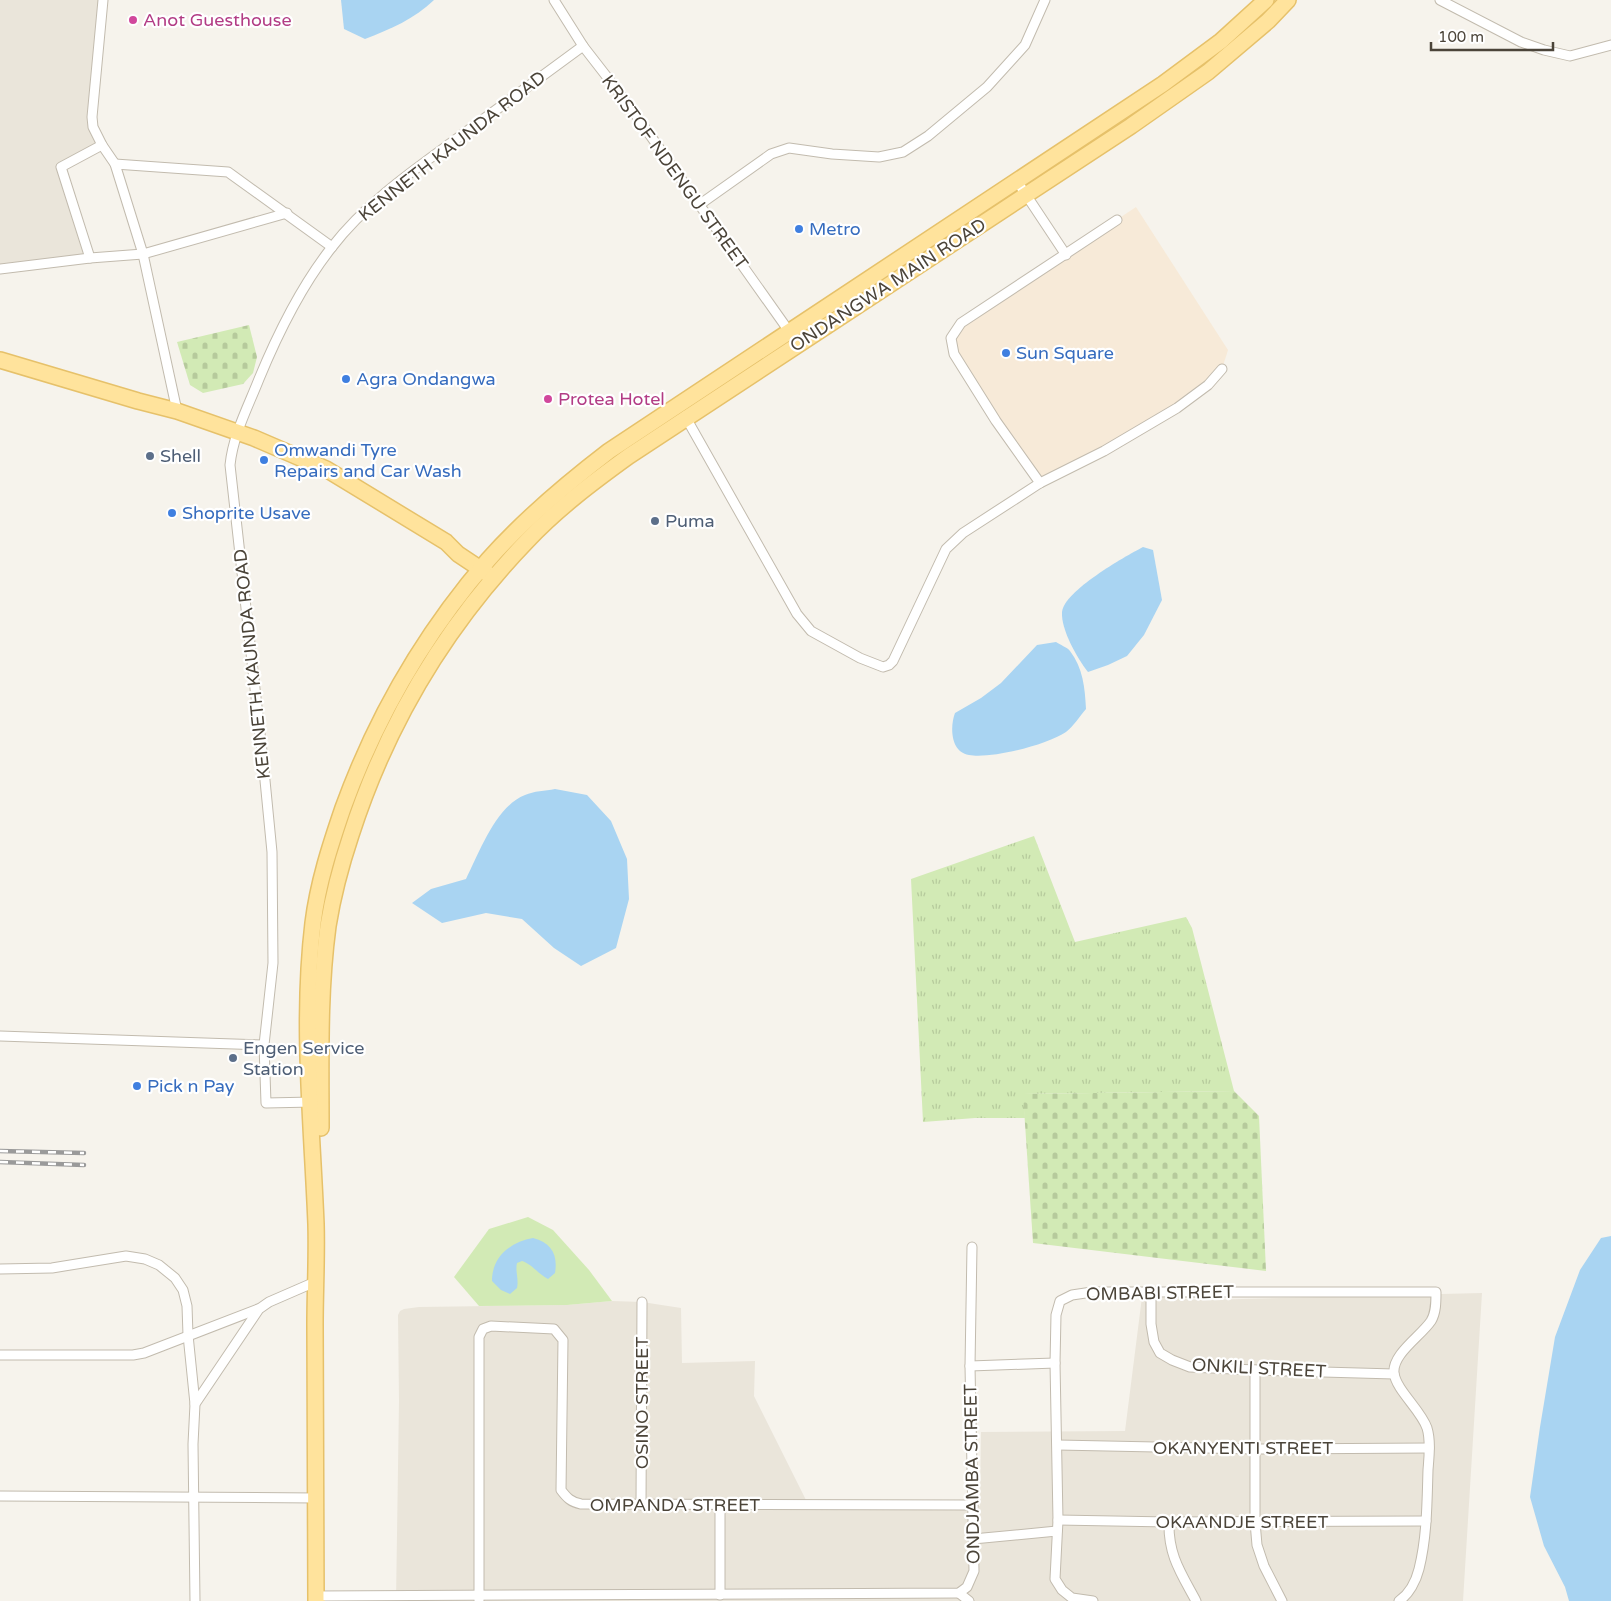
<svg xmlns="http://www.w3.org/2000/svg" width="1611" height="1601" viewBox="0 0 1611 1601" font-family="'Varela Round',sans-serif">
<defs>
<pattern id="grass-tufts" width="24" height="20" patternUnits="userSpaceOnUse" patternTransform="scale(1.25)"><rect width="24" height="20" fill="#d2eab5"/><path d="M3 7l-1-3M5 7V3M7 7l1-3M15 17l-1-3M17 17v-4M19 17l1-3" fill="none" stroke="#b6ca9c"/></pattern>
<pattern id="cemetery-stones" width="16" height="16" patternUnits="userSpaceOnUse" patternTransform="scale(1.25)"><rect width="16" height="16" fill="#d2eab5"/><path d="M2 7V4a2 2 0 0 1 4 0v3zM10 15v-3a2 2 0 0 1 4 0v3z" fill="#b6ca9c"/></pattern>
</defs>
<rect width="100%" height="100%" fill="#f6f3ec"/>
<g fill="#eae5da">
<polygon points="0,0 103,0 92,117 102,145 61,167 90,258 0,269"/>
<polygon points="1482,1293 1463,1601 396,1601 399,1401 398,1315 400,1311 404,1309 419,1307 567,1305 612,1301 642,1302 681,1308 682,1363 755,1361 754,1396 809,1506 980,1506 981,1432 1125,1431 1142,1297 1204,1300"/>
</g>
<polygon fill="#f7ead8" points="1136,207 1228,350 1222,369 1177,407 1040,483 954,355 951,338 961,323"/>
<polygon fill="url(#grass-tufts)" points="1034,836 1075,942 1186,917 1192,928 1234,1091 1024,1094 1025,1118 975,1118 923,1122 911,879"/>
<g fill="url(#cemetery-stones)">
<polygon points="249,325 257,357 253,373 243,384 203,393 190,385 177,342"/>
<polygon points="1234,1091 1259,1116 1266,1271 1033,1243 1023,1094"/>
</g>
<polygon fill="#d2eab5" points="528,1217 553,1230 589,1270 612,1301 567,1305 479,1306 454,1277 489,1229"/>
<g fill="#a9d4f2">
<path d="M 341,0 L 434,0 C 414,19 391,29 365,39 L 344,29 Z"/>
<path d="M 1143,547 L 1153,550 L 1162,600 L 1144,635 L 1127,656 L 1108,665 L 1088,672 C 1077,658 1061,630 1062,612 C 1064,591 1124,557 1143,547 Z"/>
<path d="M 1056,642 C 1060,645 1067,647 1070,651 C 1083,668 1085,688 1086,709 C 1080,716 1073,727 1066,732 C 1047,745 991,759 969,755 C 950,752 950,726 955,713 L 981,698 L 1001,683 L 1037,645 Z"/>
<path d="M 555,789 L 587,795 L 611,821 L 627,859 L 629,899 L 616,948 L 581,966 L 554,948 L 522,919 L 486,913 L 442,923 L 412,903 L 431,889 L 466,879 C 479,853 496,806 525,795 C 534,791 545,791 555,789 Z"/>
<polygon points="1611,1236 1611,1601 1569,1601 1565,1587 1544,1546 1530,1497 1540,1427 1555,1337 1580,1270 1601,1238"/>
<path d="M 533,1238 C 552,1243 558,1255 555,1273 L 548,1279 C 538,1274 532,1264 522,1261 L 517,1263 C 515,1271 519,1279 517,1288 L 510,1294 L 501,1290 L 492,1281 C 492,1256 511,1242 533,1238 Z"/>
</g>
<g fill="none" stroke-linecap="round" stroke-linejoin="round">
<g stroke="#c2bbae" stroke-width="11">
<g id="minor">
<polyline points="103,0 92,117 93,127 102,145 115,164 143,254 177,411"/>
<polyline points="554,0 583,46 628,104 791,334"/>
<polyline points="1440,0 1521,42 1544,50 1570,56 1611,45"/>
<polyline points="115,164 228,172 332,247"/>
<polyline points="1017,181 1066,255"/>
<polyline points="699,205 771,154 789,148 832,154 879,157 903,152 928,136 987,87 1025,45 1045,0"/>
<polyline points="90,258 61,167 102,145"/>
<polyline points="0,269 90,258 143,254 287,213"/>
<polyline points="685,416 797,614 811,631 860,658 883,667 889,665 893,661 946,549 963,533 1040,483 1104,451 1177,408 1208,385 1222,369"/>
<polyline points="1040,483 996,421 954,354 951,338 961,323 1117,220"/>
<polyline points="0,1036 264,1045"/>
<path d="M 313,1102 L 266,1103 L 264,1045 L 273,963 L 272,852 L 263,760 L 230,465 C 233,435 248,407 259,379 C 278,333 301,286 332,247 C 365,204 411,172 455,140 C 497,109 540,78 583,46"/>
<polyline points="0,1269 52,1268 126,1256 145,1259 159,1265 175,1278 183,1290 187,1306 188,1335 195,1404"/>
<polyline points="1151,1292 1151,1324 1154,1342 1160,1353 1172,1360 1190,1367 1255,1370 1394,1374"/>
<polyline points="0,1355 133,1355 144,1353 258,1309"/>
<polyline points="970,1366 1055,1363"/>
<polyline points="1255,1370 1255,1522 1257,1545 1264,1566 1282,1601"/>
<polyline points="1058,1445 1254,1449 1429,1448"/>
<polyline points="0,1496 316,1498"/>
<polyline points="641,1505 642,1302"/>
<polyline points="1058,1520 1169,1522 1426,1521"/>
<path d="M 1169,1522 C 1168,1555 1181,1573 1196,1601"/>
<polyline points="973,1539 1057,1531"/>
<polyline points="959,1593 969,1601"/>
<polyline points="720,1595 720,1505"/>
<polyline points="316,1596 959,1593 967,1587 974,1571 970,1366 972,1247"/>
<path d="M 479,1600 L 479,1337 L 483,1329 L 491,1326 L 554,1329 L 563,1340 L 561,1490 C 567,1498 571,1502 581,1504 L 973,1505"/>
<polyline points="195,1601 193,1444 195,1404 259,1309 269,1302 315,1282"/>
<path d="M 1093,1601 L 1072,1598 L 1062,1590 L 1055,1579 L 1058,1520 L 1055,1363 L 1056,1315 L 1060,1301 L 1072,1295 L 1092,1292 L 1436,1292 C 1436,1302 1436,1313 1431,1321 C 1421,1336 1392,1354 1394,1373 C 1396,1390 1421,1410 1427,1428 C 1431,1441 1429,1457 1428,1470 C 1427,1503 1427,1537 1419,1569 C 1416,1581 1409,1594 1399,1601"/>
</g>
</g>
<g stroke="#e6c16a" stroke-width="18">
<g id="primary">
<polyline points="0,360 138,401 177,411 254,438 326,469 446,542 458,554 488,574"/>
<path d="M 321,1128 C 321,1060 319,993 328,926 C 333,895 341,865 351,835 C 387,723 445,626 527,541 C 557,509 593,482 629,456 L 1131,126 L 1208,72 L 1268,21 L 1288,0"/>
<path d="M 316,1601 C 316,1509 316,1417 315,1325 C 315,1291 317,1258 316,1224 C 312,1124 301,1023 313,923 C 318,883 330,846 343,808 C 376,717 425,633 488,560 C 524,519 566,484 609,451 L 1163,84 L 1221,41 L 1266,0"/>
</g>
</g>
<use href="#minor" stroke="#fff" stroke-width="9"/>
<use href="#primary" stroke="#ffe39c" stroke-width="15"/>
<g stroke="#9a9a9a" stroke-width="4.5">
<g id="rail">
<polyline points="0,1151 84,1153"/>
<polyline points="0,1162 84,1165"/>
</g>
</g>
<use href="#rail" stroke="#fff" stroke-width="2.5" stroke-dasharray="8" stroke-linecap="butt"/>
</g>
<g fill="#d1479c" stroke="#fff" stroke-width="2">
<circle cx="133" cy="20" r="5"/>
<circle cx="548" cy="399" r="5"/>
</g>
<g fill="#3f7fe0" stroke="#fff" stroke-width="2">
<circle cx="799" cy="229" r="5"/>
<circle cx="1006" cy="353" r="5"/>
<circle cx="346" cy="379" r="5"/>
<circle cx="264" cy="460" r="5"/>
<circle cx="172" cy="513" r="5"/>
<circle cx="137" cy="1086" r="5"/>
</g>
<g fill="#5c6f8a" stroke="#fff" stroke-width="2">
<circle cx="150" cy="456" r="5"/>
<circle cx="655" cy="521" r="5"/>
<circle cx="233" cy="1058" r="5"/>
</g>
<g text-anchor="middle" dominant-baseline="central" stroke-width="4.5" stroke-linejoin="round" paint-order="stroke">
<g font-size="18" fill="#b23c85" stroke="#fff" text-anchor="start">
<text x="143" y="20">Anot Guesthouse</text>
<text x="558" y="399">Protea Hotel</text>
</g>
<g font-size="18" fill="#4b4439" stroke="#fff">
<text transform="translate(452 146) rotate(-38)">KENNETH KAUNDA ROAD</text>
<text transform="translate(675 172) rotate(54)">KRISTOF NDENGU STREET</text>
<text transform="translate(888 285) rotate(-33)">ONDANGWA MAIN ROAD</text>
<text transform="translate(252 664) rotate(-96)">KENNETH KAUNDA ROAD</text>
<text transform="translate(1160 1293) rotate(-1)">OMBABI STREET</text>
<text transform="translate(1259 1368) rotate(3)">ONKILI STREET</text>
<text transform="translate(642 1403) rotate(-90)">OSINO STREET</text>
<text x="1243" y="1448">OKANYENTI STREET</text>
<text transform="translate(972 1474) rotate(-91)">ONDJAMBA STREET</text>
<text x="675" y="1505">OMPANDA STREET</text>
<text x="1242" y="1522">OKAANDJE STREET</text>
</g>
<g font-size="18" fill="#366cbe" stroke="#fff" text-anchor="start">
<text x="809" y="229">Metro</text>
<text x="1016" y="353">Sun Square</text>
<text x="356" y="379">Agra Ondangwa</text>
<text x="274" y="450">Omwandi Tyre<tspan x="274" dy="21">Repairs and Car Wash</tspan></text>
<text x="182" y="513">Shoprite Usave</text>
<text x="147" y="1086">Pick n Pay</text>
</g>
<g font-size="18" fill="#4e5e75" stroke="#fff" text-anchor="start">
<text x="160" y="456">Shell</text>
<text x="665" y="521">Puma</text>
<text x="243" y="1048">Engen Service<tspan x="243" dy="21">Station</tspan></text>
</g>
</g>
<path d="M1431 42v8h122v-8" fill="none" stroke="#4b4439" stroke-width="2.5"/>
<text x="1438" y="42" font-size="15" fill="#4b4439" stroke="#ffffff" stroke-width="4" paint-order="stroke">100 m</text>
</svg>
